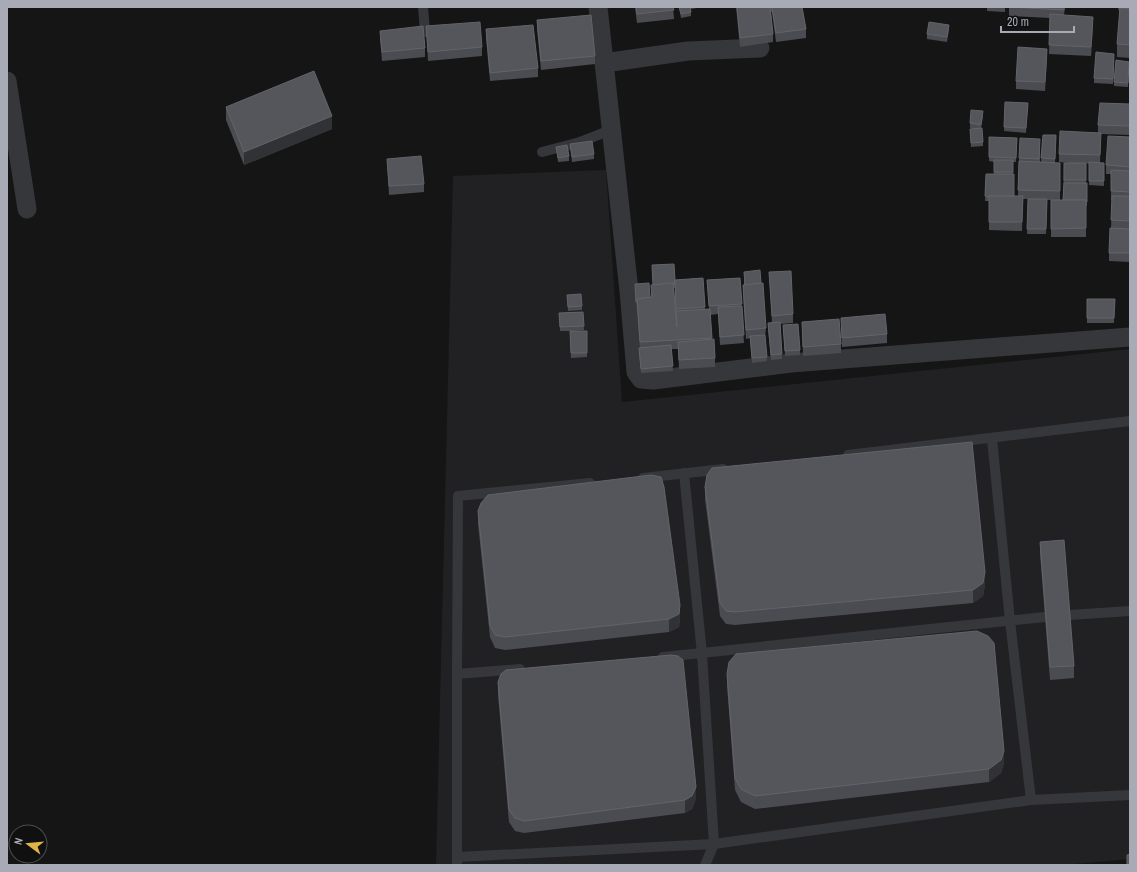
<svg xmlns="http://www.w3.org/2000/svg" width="1137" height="872" viewBox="0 0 1137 872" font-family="'Archivo Narrow',sans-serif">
<rect width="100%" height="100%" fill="#151516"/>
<polygon fill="#212123" points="606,170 622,402 1130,349 1130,859 1062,865 436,865 453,176"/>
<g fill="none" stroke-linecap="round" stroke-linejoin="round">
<g stroke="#36373b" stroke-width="10">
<polyline points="423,7 425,32"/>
<polyline points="542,152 580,142 611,130"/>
<polyline points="992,439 1010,621 1031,800"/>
<polyline points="848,455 1130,421"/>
<polyline points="684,473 702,654 714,844 705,865"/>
<polyline points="643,478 723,469"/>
<polyline points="1069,615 1130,611"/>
<polyline points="663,657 1045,617"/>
<polyline points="457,674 520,669"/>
<polyline points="457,857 714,844 1031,800 1130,795"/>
<polyline points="457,865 457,674 458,496 590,483"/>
</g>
<g stroke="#36373b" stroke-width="19">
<polyline points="598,7 629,291 636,372 641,379 653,380 791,363 1130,337"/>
<polyline points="604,63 688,51 760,48"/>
<polyline points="7,81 27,209"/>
</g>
</g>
<g fill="#4b4c51" fill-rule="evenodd">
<polygon points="635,7 673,7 674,19 637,23"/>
<polygon points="679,7 697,7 697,8 691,9 691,16 681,18"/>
<polygon points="736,7 802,7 806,29 806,38 776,42 772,12 771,12 773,34 773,42 740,47"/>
<polygon points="987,7 1005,7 1005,12 987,11"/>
<polygon points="1009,7 1065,7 1064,15 1093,25 1091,56 1049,54 1050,18 1009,16"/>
<polygon points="1119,7 1130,7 1130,58 1117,57 1117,44 1119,19"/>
<polygon points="537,20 595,56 595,64 541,70 537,29"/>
<polygon points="426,26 482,47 482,56 428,61"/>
<polygon points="486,29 538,68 538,77 490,81 486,38"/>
<polygon points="949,29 947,42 927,39 927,34"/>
<polygon points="380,31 425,48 425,57 382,61 380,39"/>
<polygon points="1114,54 1113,84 1094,83 1094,78"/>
<polygon points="1047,57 1045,91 1016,89 1016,81"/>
<polygon points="1129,66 1128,87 1114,86 1114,82"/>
<polygon points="1005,102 1028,103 1026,133 1004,131"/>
<polygon points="1130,104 1130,135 1101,134 1100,163 1104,163 1104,186 1089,185 1089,164 1086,163 1086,183 1087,187 1087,206 1086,206 1086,237 1051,237 1051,200 1063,200 1064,163 1070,163 1059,162 1059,154 1098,133 1098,125"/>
<polygon points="226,107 332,129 244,165 226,120"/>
<polygon points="983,116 981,128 983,142 983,146 971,147 970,129 974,128 970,128 970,123"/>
<polygon points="1043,135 1056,135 1055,163 1060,163 1060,200 1047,200 1046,234 1027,234 1028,199 1031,199 1023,199 1022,231 989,230 989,201 985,201 986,174 994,174 994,162 989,161 989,137 1017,138 1016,162 1013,162 1013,174 1014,196 1018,196 1019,158 1040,139 1040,162 1041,162"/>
<polygon points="1130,137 1130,262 1109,261 1109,253 1111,228 1112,200 1111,200 1111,174 1106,174 1106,165"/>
<polygon points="570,144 594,154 594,159 572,162"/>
<polygon points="556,147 569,156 569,161 558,162"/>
<polygon points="387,159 424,184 424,192 389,195"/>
<path d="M 652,265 L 675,280 L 703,278 L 705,309 L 709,309 L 707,280 L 740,278 L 744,343 L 720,345 L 718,314 L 710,315 L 712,340 L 715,358 L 715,367 L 679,369 L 678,349 L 671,349 L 673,371 L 641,373 L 639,352 L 640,348 L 635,284 L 650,298 L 651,298 L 651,285 L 653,285 ZM 674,288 L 675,288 L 676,325 Z"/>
<polygon points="744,272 766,328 765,337 767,361 752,363 750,338 746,339 743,294 743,285 744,285"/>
<polygon points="769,272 793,314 793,323 780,324 782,359 771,360 768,328 768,323 772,323"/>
<polygon points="567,295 582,306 582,310 568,311"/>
<polygon points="1087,299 1115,299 1114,323 1087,323"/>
<polygon points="583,312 584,330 571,331 587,331 587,357 571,358 570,331 560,331 559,313"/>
<polygon points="841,318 887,334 887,343 842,347"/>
<polygon points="802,322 841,344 841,353 803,356"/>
<polygon points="783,325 800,350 800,355 785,356"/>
<polygon points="705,487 985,585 983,596 973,603 735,625 726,624 720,616 705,499"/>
<polygon points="478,511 680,618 679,627 669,632 505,650 495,648 490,637 478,524"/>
<polygon points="1040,542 1074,666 1074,678 1050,680 1040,554"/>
<polygon points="727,674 1004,763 1001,773 989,782 755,809 741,802 735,790 727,686"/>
<polygon points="498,682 696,799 692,809 685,813 524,833 515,831 509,822 498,695"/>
</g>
<g fill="#313235">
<polygon points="1093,17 1093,25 1091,56 1091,47"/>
<polygon points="1047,49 1047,57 1045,91 1045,82"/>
<polygon points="332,116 332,129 244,165 244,152"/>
<polygon points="985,572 985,585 983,596 973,603 973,590"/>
<polygon points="680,605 680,618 679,627 669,632 669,619"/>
<polygon points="1004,751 1004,763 1001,773 989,782 989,769"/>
<polygon points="696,787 696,799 692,809 685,813 685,800"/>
</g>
<g fill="#55565b" stroke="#626469">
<polygon points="636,7 673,7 674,10 637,14"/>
<polygon points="679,7 690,7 691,12 681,14"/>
<polygon points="737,7 770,7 773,34 740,38"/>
<polygon points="772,7 802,7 806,29 776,33"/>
<polygon points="1009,7 1064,7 1064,10"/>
<polygon points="1119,7 1130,7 1130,9 1120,8 1120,10 1119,10"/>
<polygon points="1120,8 1130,9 1130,45 1117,44"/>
<polygon points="1050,14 1093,17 1091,47 1049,45"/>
<polygon points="591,15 595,56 541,61 537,20"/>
<polygon points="480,22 482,47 428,52 426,26"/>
<polygon points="929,22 949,25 947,37 927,34"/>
<polygon points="533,25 538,68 490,73 486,29"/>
<polygon points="423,26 425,48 382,52 380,31"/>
<polygon points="1018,47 1047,49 1045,82 1016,81"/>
<polygon points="1096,52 1114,54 1113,79 1094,78"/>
<polygon points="1116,60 1129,62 1128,83 1114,82"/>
<polygon points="314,71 332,116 244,152 226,107"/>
<polygon points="1005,102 1028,103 1026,128 1004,127"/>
<polygon points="1100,103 1130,104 1130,126 1098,125"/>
<polygon points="971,110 983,111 981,125 970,123"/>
<polygon points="982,128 983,142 971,143 970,129"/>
<polygon points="1060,131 1101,133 1100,155 1059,154"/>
<polygon points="1043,135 1056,135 1055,159 1041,158"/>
<polygon points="1108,136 1130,137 1130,167 1106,165"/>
<polygon points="989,137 1017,138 1016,158 989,157"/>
<polygon points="1020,138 1040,139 1039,159 1019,158"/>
<polygon points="592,141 594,154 572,157 570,144"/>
<polygon points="567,145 569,156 558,158 556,147"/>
<polygon points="421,156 424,184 389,186 387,159"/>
<rect x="994" y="160" width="19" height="12"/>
<polygon points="1019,161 1060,163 1060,191 1018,190"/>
<polygon points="1089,162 1104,163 1104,181 1089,181"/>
<rect x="1064" y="163" width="22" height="17"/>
<polygon points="1111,170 1130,171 1130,192 1111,191"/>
<polygon points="986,174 1014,174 1014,196 989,196 989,197 985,196"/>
<polygon points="1064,183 1087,183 1087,202 1086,202 1086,200 1063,200"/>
<polygon points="989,196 1023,196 1022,222 989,222"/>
<polygon points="1112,196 1130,196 1130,221 1111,220"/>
<polygon points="1028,199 1047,199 1046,229 1027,229"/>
<polygon points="1051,200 1086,200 1086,228 1051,229"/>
<polygon points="1110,228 1130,229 1130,253 1109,253"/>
<polygon points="674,264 675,280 675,284 653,285 652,265"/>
<polygon points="760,270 761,283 745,285 744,272"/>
<polygon points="791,271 793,314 772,316 769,272"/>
<polygon points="703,278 705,307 676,309 675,280"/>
<polygon points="740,278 742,304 709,306 707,280"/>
<polygon points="649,283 650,298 637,299 637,302 636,302 635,284"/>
<polygon points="673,283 677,327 676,311 710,309 712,338 640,342 637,299 652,297 651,285"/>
<polygon points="763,283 766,328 746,330 743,285"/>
<polygon points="581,294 582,306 568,307 567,295"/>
<polygon points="1087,299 1115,299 1114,318 1087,318"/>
<polygon points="742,306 744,335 720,337 718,307"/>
<polygon points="583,312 584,326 560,327 559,313"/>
<polygon points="885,314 887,334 842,338 841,318"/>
<polygon points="839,319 841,344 803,347 802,322"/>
<polygon points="780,322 782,354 771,355 768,323"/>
<polygon points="798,324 800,350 785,351 783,325"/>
<polygon points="570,331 587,331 587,353 571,353"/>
<polygon points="765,335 767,357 752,358 750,336"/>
<polygon points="714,339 715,358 679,360 678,342"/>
<polygon points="671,345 673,366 641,369 639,348"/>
<polygon points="972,442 985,572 983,583 973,590 735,612 726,611 720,603 705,487 707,475 712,468"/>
<polygon points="651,475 661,477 664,487 680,605 679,614 669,619 505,637 495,635 490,625 478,511 481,503 488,495"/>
<polygon points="1064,540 1074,666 1050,667 1040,542"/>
<polygon points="977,631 988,636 994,643 1004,751 1001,760 989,769 755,796 741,789 735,778 727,674 729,662 736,654"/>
<polygon points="671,655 678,656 683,660 696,787 692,796 685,800 524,821 515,818 509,810 498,682 501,674 506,670"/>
<polygon points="1130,854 1130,865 1127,865 1127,855"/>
</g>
<rect width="1137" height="872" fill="none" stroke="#a8abb5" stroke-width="16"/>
<g transform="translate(28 844) rotate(286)"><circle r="19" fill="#101011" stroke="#4d4e53"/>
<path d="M0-3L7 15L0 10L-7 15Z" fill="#deb446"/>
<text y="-6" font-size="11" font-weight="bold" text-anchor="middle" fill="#a8abb5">N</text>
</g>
<path d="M1001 26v6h73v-6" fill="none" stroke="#a8abb5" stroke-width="2"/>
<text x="1007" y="26" font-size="12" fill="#a8abb5" stroke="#101011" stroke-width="3" paint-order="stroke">20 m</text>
</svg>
